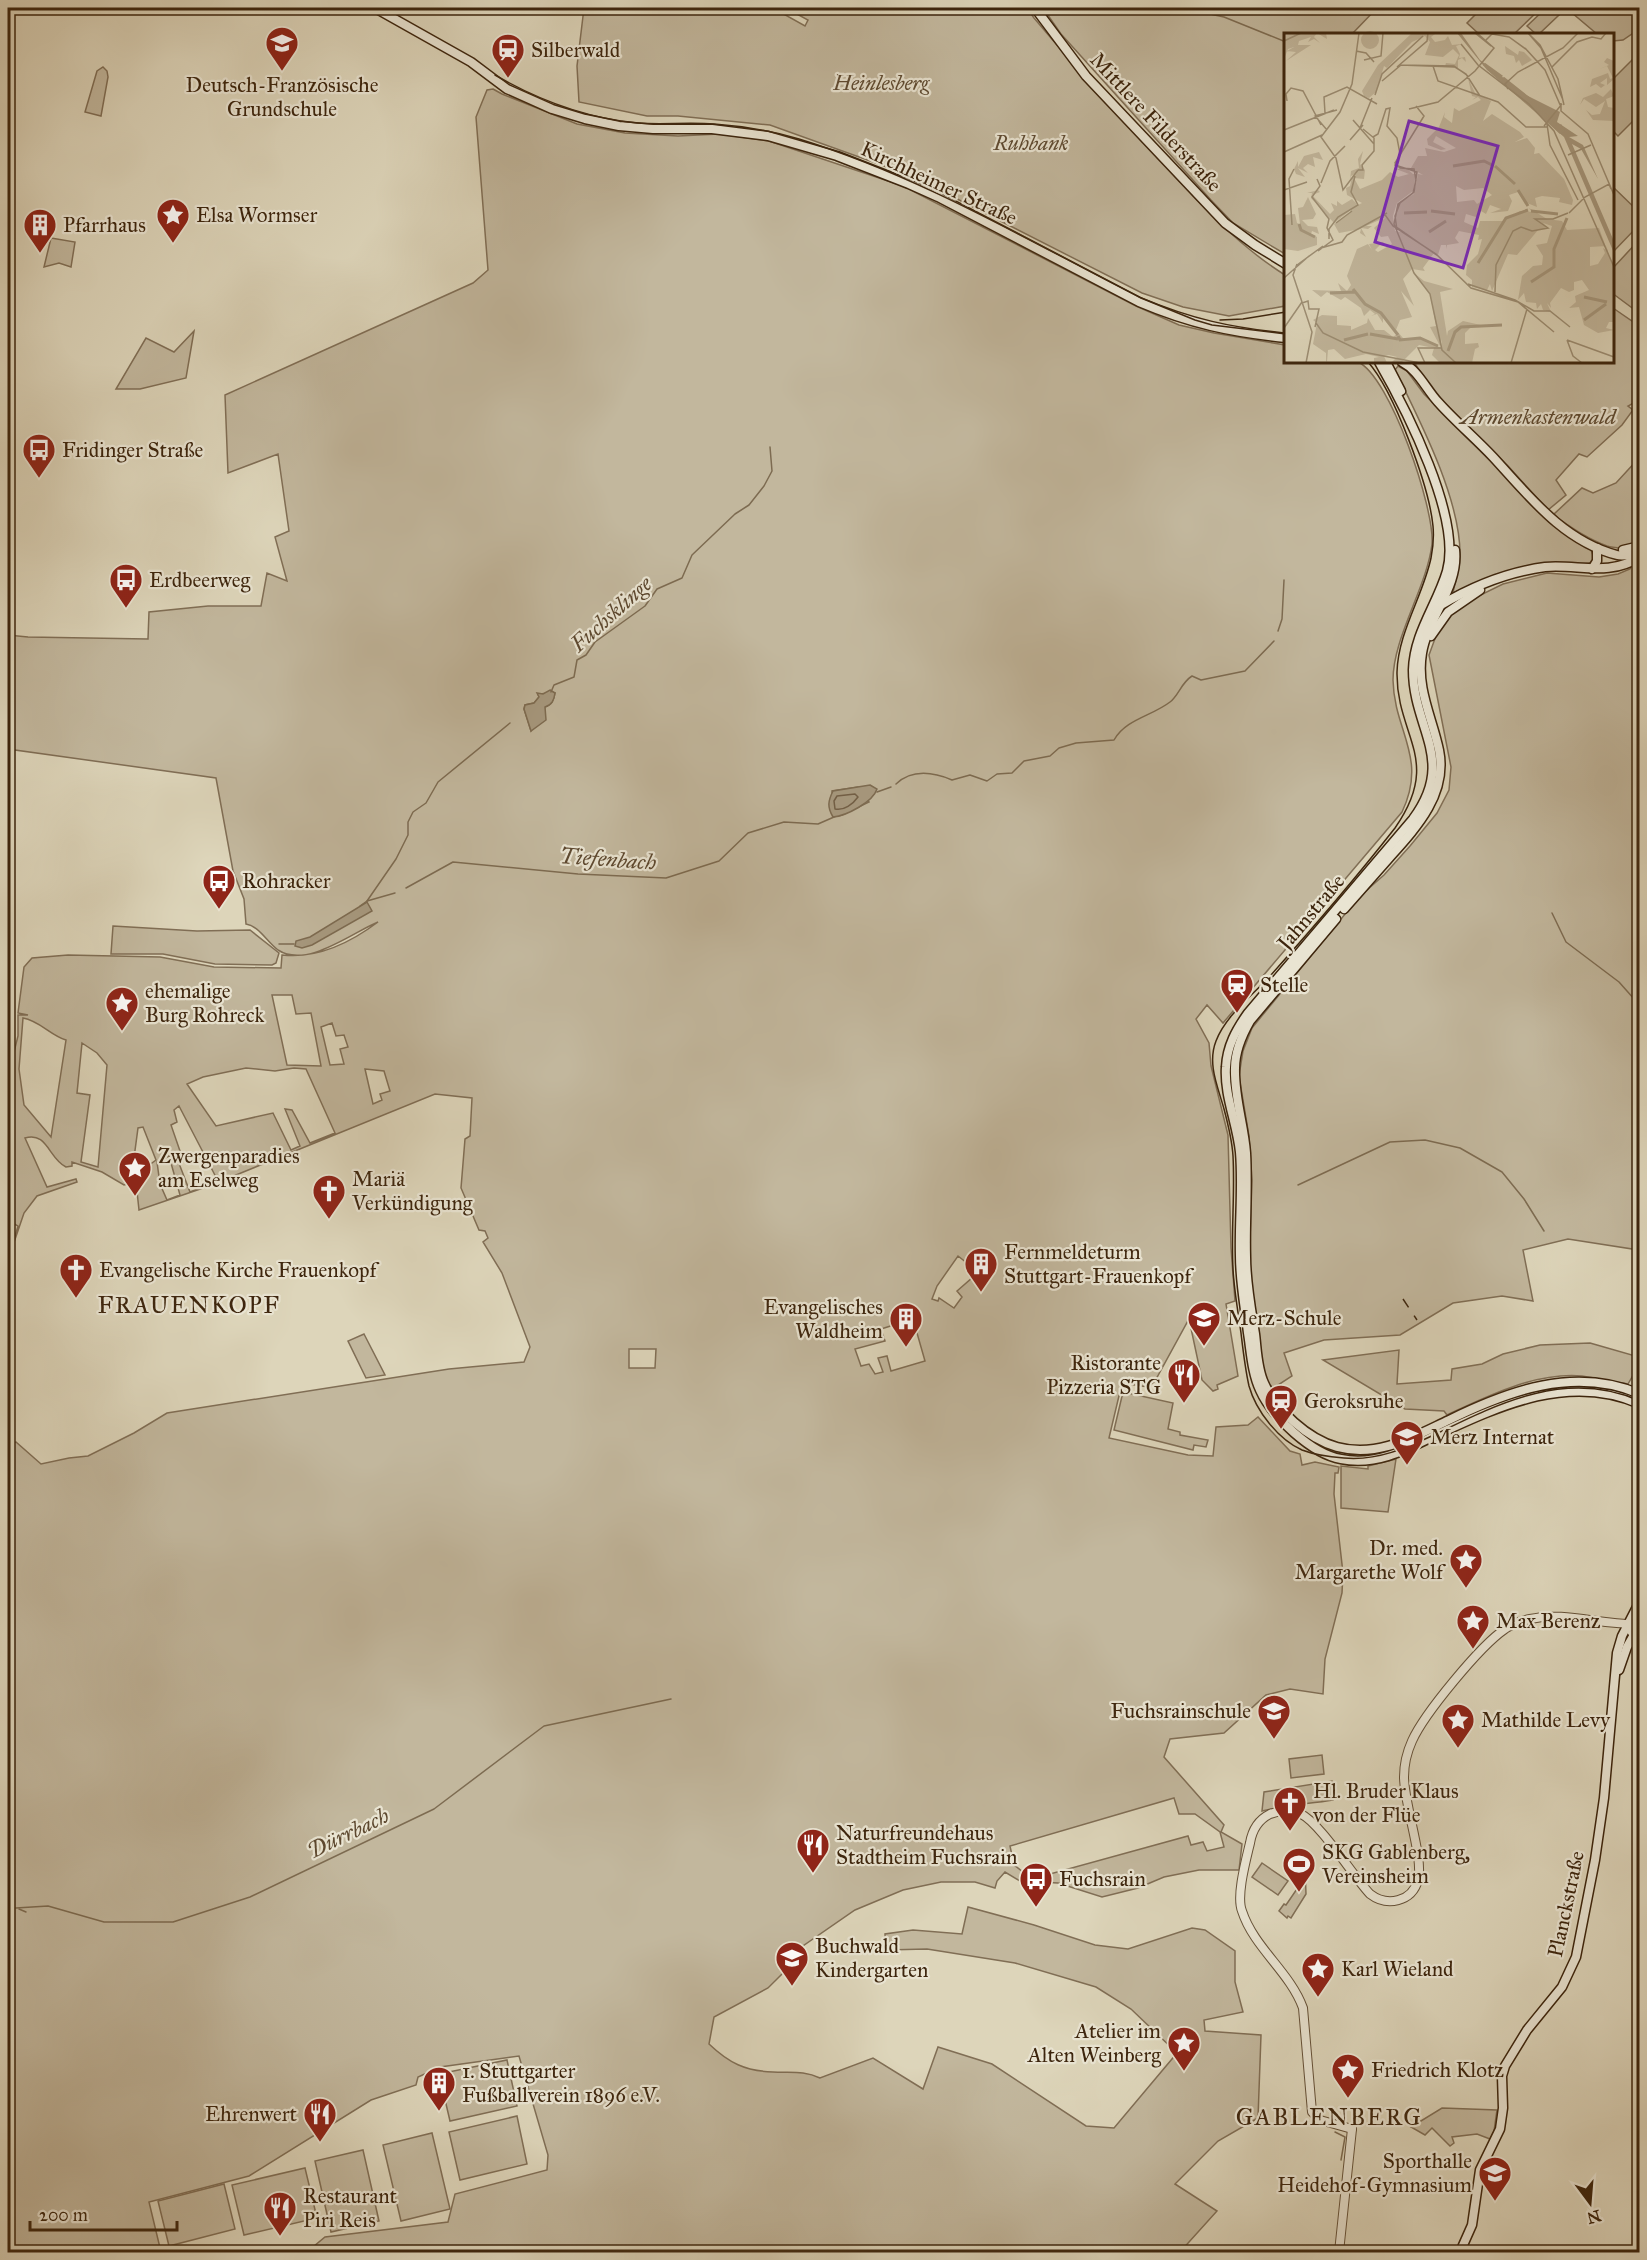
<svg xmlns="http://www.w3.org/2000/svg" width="1647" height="2260" viewBox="0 0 1647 2260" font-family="'IM FELL Great Primer',serif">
<rect width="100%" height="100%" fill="#ddd5ba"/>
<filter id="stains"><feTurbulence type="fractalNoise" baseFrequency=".00333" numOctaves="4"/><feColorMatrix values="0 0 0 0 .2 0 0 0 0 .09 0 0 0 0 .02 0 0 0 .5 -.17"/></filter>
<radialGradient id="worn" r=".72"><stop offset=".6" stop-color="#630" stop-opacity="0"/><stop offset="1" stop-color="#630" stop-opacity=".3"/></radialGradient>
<g fill="#c2b79d" stroke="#806e55" stroke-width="1.5" fill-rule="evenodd">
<path d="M 584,8 L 773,8 L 805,26 L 808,20 L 786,8 L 1027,8 L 1034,18 C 1077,69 1121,119 1167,168 C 1204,208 1240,247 1285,275 L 1285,306 L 1229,316 L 1183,307 L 1142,293 L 912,176 L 770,125 L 678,116 L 647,116 L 579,102 L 577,66 Z"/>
<polygon points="1043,8 1377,8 1352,34 1286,34 1285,254 1233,223 1211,200 1061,34"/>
<polygon points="1482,8 1541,8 1514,34 1479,34 1467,23"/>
<polygon points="1546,8 1551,8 1559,15 1539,34 1536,34 1527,26"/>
<polygon points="1560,8 1639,8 1639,29 1623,40 1613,41 1612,34 1597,34 1572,13 1566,13"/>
<polygon points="1632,60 1639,67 1639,115 1618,136 1613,131 1613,79"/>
<polygon points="103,67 107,71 108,77 101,116 85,112 97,71"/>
<path d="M 493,89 L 502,94 L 577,124 L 625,133 L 678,136 L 719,134 L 769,141 L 903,186 L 1136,306 L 1179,325 L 1214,333 L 1285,345 L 1286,362 C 1298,362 1350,359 1358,362 C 1390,376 1435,509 1432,544 C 1427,587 1393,637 1393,680 C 1394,732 1428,757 1402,812 L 1223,1023 L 1207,1005 L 1196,1019 L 1209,1043 L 1211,1066 L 1228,1135 L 1231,1248 L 1235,1301 L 1226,1304 L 1238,1376 L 1217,1385 L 1218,1389 L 1213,1391 L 1202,1380 L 1189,1319 L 1155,1381 L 1148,1387 L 1122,1383 L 1109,1438 L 1188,1455 L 1213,1456 L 1216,1427 L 1248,1425 L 1258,1417 L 1290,1451 L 1300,1454 L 1302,1465 L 1315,1462 L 1339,1467 L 1338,1473 L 1335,1473 L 1334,1494 L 1343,1573 L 1342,1593 L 1325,1659 L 1323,1694 L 1290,1689 L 1266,1695 L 1224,1733 L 1170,1739 L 1164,1757 L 1224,1825 L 1221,1832 L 1242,1844 L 1239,1870 L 1199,1870 L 1164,1877 L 1138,1888 L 1102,1897 L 1058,1883 L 1020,1881 L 1005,1872 L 997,1881 L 995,1888 L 975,1882 L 941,1882 L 903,1890 L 855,1910 L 800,1948 L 786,1970 L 768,1988 L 714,2017 L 709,2044 C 729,2063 745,2071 773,2072 C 790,2073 804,2070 820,2078 L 873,2058 L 923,2089 L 938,2047 L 992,2064 L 1086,2126 L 1114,2128 L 1177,2053 L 1131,2009 L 1096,1987 L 1015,1963 L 927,1949 L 886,1950 L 885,1934 L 913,1930 L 962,1934 L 968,1907 L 1034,1925 L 1095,1945 L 1128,1949 L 1192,1928 L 1205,1930 L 1235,1951 L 1235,1982 L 1243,2012 L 1204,2020 L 1205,2031 L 1261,2035 L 1258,2118 L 1218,2141 L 1175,2184 L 1217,2211 L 1180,2252 L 307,2252 L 325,2237 L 448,2222 L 455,2194 L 547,2170 L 548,2155 L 519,2056 L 440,2067 L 418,2077 L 416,2085 L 371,2100 L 249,2176 L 149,2202 L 161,2252 L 8,2252 L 8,1443 L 16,1442 L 41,1464 L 69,1458 L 88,1456 L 134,1433 L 167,1413 L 449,1369 L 524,1362 L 530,1347 L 502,1273 L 483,1242 L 488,1238 L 485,1231 L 479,1230 L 461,1188 L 465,1139 L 470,1136 L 472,1098 L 435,1094 L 209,1186 L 139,1210 L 136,1182 L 124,1185 L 102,1172 L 72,1162 L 72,1166 L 66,1167 C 49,1159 47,1131 25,1138 L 47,1187 L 76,1179 L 77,1182 L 37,1196 L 24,1213 L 10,1254 L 8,1256 L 8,1249 L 11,1250 L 18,1226 L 8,1220 L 8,1056 L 13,1056 L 18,1036 L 18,1015 L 28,1015 L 18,1013 L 24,967 L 32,958 L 68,955 L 160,957 L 214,967 L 281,968 L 282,955 C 317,959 350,943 378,922 C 353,932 307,969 278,950 C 267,942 259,926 246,924 L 244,899 L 233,871 L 216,778 L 8,749 L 8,635 L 28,637 L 148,639 L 149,612 L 208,606 L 261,606 L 267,573 L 287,581 L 275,537 L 289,531 L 278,454 L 228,473 L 225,395 L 473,283 L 488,270 L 476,117 L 487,90 ZM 555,693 C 554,700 552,705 545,707 L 531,731 L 524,709 L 525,705 L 534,703 L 539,697 L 538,694 ZM 858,787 L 869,802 L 842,815 L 833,817 L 832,791 ZM 272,995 L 292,995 L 296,1014 L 311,1013 L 321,1066 L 287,1065 ZM 23,1018 C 40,1021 50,1035 66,1040 L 51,1137 L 24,1105 L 19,1069 ZM 332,1023 L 336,1036 L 344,1035 L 348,1047 L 340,1049 L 344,1064 L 330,1065 L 321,1027 ZM 82,1043 L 97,1053 L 107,1065 L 98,1167 L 81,1162 L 90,1095 L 77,1093 ZM 246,1068 L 275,1071 L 294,1068 L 306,1069 L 335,1133 L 310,1143 L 292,1110 L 285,1109 L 300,1146 L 291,1150 L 273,1113 L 216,1126 L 187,1084 L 203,1077 ZM 365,1069 L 384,1071 L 390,1091 L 380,1094 L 382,1100 L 373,1104 ZM 179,1106 L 218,1181 L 190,1192 L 175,1153 L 180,1151 L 171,1125 L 177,1122 L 174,1110 ZM 143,1127 L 156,1160 L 137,1174 L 134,1158 L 138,1128 ZM 169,1156 L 180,1195 L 167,1200 L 160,1184 L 157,1162 ZM 958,1256 L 981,1274 L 972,1278 L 957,1291 L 962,1297 L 954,1308 L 939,1298 L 938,1301 L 932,1299 L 937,1286 ZM 913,1319 L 925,1361 L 891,1371 L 887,1356 L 878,1358 L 883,1372 L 875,1374 L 869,1364 L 861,1366 L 855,1349 L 885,1341 L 881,1329 ZM 629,1349 L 656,1349 L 655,1368 L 629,1368 ZM 1174,1798 L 1179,1814 L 1195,1814 L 1220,1832 L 1224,1847 L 1207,1851 L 1203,1842 L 1191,1845 L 1188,1836 L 1032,1879 L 1014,1865 L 1010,1846 Z"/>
<polygon points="1612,186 1640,213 1639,225 1613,252"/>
<polygon points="51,238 75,242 71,267 59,263 44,267"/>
<polygon points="1639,240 1639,313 1612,293 1613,268"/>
<polygon points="1613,308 1639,326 1639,400 1628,406 1633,410 1622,425 1587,457 1579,454 1556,480 1566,495 1548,510 1509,467 1434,393 1414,362 1612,362"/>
<polygon points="194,331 186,378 140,389 116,389 146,338 174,352"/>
<path d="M 1398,366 L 1407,371 L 1424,394 L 1477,446 L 1548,521 L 1591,550 L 1594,558 L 1591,563 C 1577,565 1562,562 1548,563 C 1514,566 1484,580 1453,593 C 1455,581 1460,568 1460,556 C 1461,500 1420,421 1395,370 Z"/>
<path d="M 1639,458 L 1639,552 C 1629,548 1618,549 1607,546 C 1587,539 1571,527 1553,515 L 1582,488 L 1593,493 L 1616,483 Z"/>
<polygon points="1639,554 1639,1250 1568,1239 1523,1250 1533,1301 1502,1296 1453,1303 1400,1335 1324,1340 1284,1353 1292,1376 1272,1389 1265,1379 1249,1269 1252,1180 1249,1136 1239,1076 1243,1051 1252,1028 1359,897 1384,875 1410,846 1437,813 1449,790 1451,767 1429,655 1437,633 1454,608 1503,584 1547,573 1599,577 1618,574 1630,569"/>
<polygon points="113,926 197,931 250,930 279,953 276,963 272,965 215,964 163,954 111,954"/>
<polygon points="364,1334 385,1375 366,1378 348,1341"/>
<path d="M 1590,1343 L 1639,1357 L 1640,1363 L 1628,1384 C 1613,1382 1597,1378 1582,1376 C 1535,1372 1488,1396 1447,1415 L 1444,1411 L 1405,1409 L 1323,1360 L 1399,1350 L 1397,1384 L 1451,1380 L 1452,1369 L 1482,1364 L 1503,1354 L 1540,1345 Z"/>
<polygon points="1123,1392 1173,1403 1168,1429 1180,1432 1180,1435 1208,1440 1206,1447 1194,1445 1193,1450 1114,1430"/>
<polygon points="1396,1459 1388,1512 1341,1508 1341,1466 1368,1469 1368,1466"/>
<polygon points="1322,1755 1324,1774 1291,1778 1289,1759"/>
<path d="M 1332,1781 L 1333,1800 C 1309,1804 1285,1805 1262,1811 L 1264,1792 Z"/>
<polygon points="1262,1863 1288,1881 1278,1895 1252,1877"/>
<polygon points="1305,1867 1306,1894 1291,1918 1288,1916 1287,1918 1279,1911 1284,1904 1286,1905 1299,1886 1298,1869"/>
<polygon points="507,2060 517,2106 450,2121 439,2074"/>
<polygon points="1442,2108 1497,2110 1494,2131 1490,2139 1477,2134 1452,2137 1454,2143 1450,2146 1432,2128 1425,2135 1411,2127"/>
<polygon points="517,2116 527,2164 460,2180 449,2132"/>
<polygon points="432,2133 450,2209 401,2221 383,2145"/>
<polygon points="363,2150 379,2221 331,2232 315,2161"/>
<polygon points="305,2168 317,2218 244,2235 232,2185"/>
<polygon points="224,2184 235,2229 169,2246 158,2201"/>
</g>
<g fill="#a7997f" stroke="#7d6b51" stroke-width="1.5">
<path d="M 550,690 L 555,693 C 554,700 552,705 545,707 L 546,720 L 531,731 L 524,709 L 525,705 L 534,703 L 539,697 L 537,693 L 543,694 Z"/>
<path d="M 870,785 L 877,789 C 873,802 846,816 833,817 C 827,807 828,801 833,791 Z"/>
<polygon points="367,902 372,911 312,945 302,948 295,946 296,941 310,937"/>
</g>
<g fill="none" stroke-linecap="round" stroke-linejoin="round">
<path stroke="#725f46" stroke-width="1.5" d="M 855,794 L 858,797 C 853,804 844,811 835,809 L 834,801 L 837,796 Z"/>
<g stroke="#7d6b51" stroke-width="1.5">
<polyline points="1182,8 1224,17 1286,42"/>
<polyline points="1278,631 1282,619 1284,580"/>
<polyline points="551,692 554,685 574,677 577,660 586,655 595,642 645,606 657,589 682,578 692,555 735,514 749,505 764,486 772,471 770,447"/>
<path d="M 896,784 C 912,769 933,772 952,780 L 970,775 L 987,781 L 997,774 L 1012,773 L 1024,761 L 1050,756 L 1059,748 L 1076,743 L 1114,740 C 1126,719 1152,716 1170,702 C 1179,695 1181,683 1192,676 L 1201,680 L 1245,671 L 1274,641"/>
<polyline points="877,792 891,787"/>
<polyline points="406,888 453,862 578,874 666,878 719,861 748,833 784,822 818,824 834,817"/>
<polyline points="367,901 396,859 408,835 408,822 413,812 426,803 438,782 510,723"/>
<polyline points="360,906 367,901 395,893"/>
<polyline points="1552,913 1566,942 1619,982 1635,1000"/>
<polyline points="279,944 294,944"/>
<polyline points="1298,1185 1390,1142 1425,1140 1460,1148 1502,1172 1524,1199 1544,1231"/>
<polyline points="16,1908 48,1906 104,1922 173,1922 250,1897 434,1809 544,1726 671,1699"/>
<polyline points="19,1909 26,1912"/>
<polyline points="1335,2132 1345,2137 1341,2160"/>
</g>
<g stroke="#655138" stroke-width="10">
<g id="tertiary">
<polyline points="1631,1631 1640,1644"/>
<path d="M 1352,2129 L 1320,2120 L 1312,2112 L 1303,2008 C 1290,1972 1254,1948 1242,1911 C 1236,1896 1246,1860 1250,1843 C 1252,1831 1258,1820 1270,1814 C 1280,1810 1292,1810 1301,1814 C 1320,1823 1353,1876 1370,1894 C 1387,1907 1412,1902 1418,1880 C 1424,1859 1404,1804 1404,1777 C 1404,1764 1407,1752 1412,1741 C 1424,1714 1480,1646 1505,1629 C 1512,1624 1521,1621 1530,1619 C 1565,1611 1604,1626 1640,1624"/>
<polyline points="1339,2252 1352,2129"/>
</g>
</g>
<g stroke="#3d250d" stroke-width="11">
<g id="secondary">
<path d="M 375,8 L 471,62 L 507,89 L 552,109 L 585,119 L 619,126 L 653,129 L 712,129 L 768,136 L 837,156 L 909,184 L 938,197 L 1139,302 C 1191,324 1230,332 1286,338"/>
<polyline points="1035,8 1086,76 1225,223 1255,245 1286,264"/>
<path d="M 1379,362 C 1406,409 1462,518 1447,571 C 1437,605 1414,633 1413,670 C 1413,729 1457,760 1413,819 L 1248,1013 C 1236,1030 1227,1046 1226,1067 C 1224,1095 1237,1123 1240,1152 C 1243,1186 1239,1221 1240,1256 C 1240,1282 1245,1307 1248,1333 C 1251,1352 1252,1373 1260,1390 C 1272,1417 1312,1454 1341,1459 C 1374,1466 1404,1451 1432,1437 C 1497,1407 1568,1372 1640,1404"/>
<polyline points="1386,362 1401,391"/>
<path d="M 1402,362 C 1418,370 1426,389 1438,402 C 1455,421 1475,438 1493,457 C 1529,496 1563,541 1617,555 C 1624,557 1632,554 1640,553"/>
<polyline points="1623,550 1640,546"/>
<polyline points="1592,569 1597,561 1597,548"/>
<path d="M 1441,605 C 1473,586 1507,572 1545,567 C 1579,564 1608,577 1640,557"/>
<polyline points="1431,636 1448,612 1480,590"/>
<path d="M 1344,909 C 1359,892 1374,875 1389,858 C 1416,828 1448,794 1439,750 C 1432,717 1416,688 1422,653 C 1428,617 1459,587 1455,550"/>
<path d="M 1336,919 L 1250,1021 C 1242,1035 1235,1051 1235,1068 C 1234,1097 1244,1125 1246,1153 C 1248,1188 1245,1223 1246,1257 C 1246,1283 1251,1309 1255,1334 C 1257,1350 1257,1368 1264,1383 C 1276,1410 1308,1439 1337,1447 C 1378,1458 1413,1437 1449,1420 C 1508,1391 1574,1366 1640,1394"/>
<polyline points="1619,1670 1627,1647 1640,1624"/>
<polyline points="1460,2252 1472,2225 1480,2170 1500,2129 1503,2108 1502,2076 1505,2066 1527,2030 1562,1987 1576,1957 1595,1860 1604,1798 1617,1653 1622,1636 1640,1601"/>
</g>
</g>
<use href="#tertiary" stroke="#e9e4d2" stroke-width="8"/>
<use href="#secondary" stroke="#e9e4d2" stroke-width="8"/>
<g stroke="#3d250d" stroke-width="1.5">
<path d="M 495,75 C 538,100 587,118 637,123 C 662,125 688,122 714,124 C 743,126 772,131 799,139 C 920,176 1029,241 1141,298 L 1195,320 L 1212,325 L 1286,334"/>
<polyline points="1220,320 1243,319 1286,312"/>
<path d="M 1368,362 C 1394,391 1429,486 1433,526 C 1434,537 1433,548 1431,558 C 1423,596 1398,632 1397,672 C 1396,737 1443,759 1395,828 C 1355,879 1313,928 1270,976 C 1252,996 1226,1015 1216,1041 C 1207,1064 1218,1087 1224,1109 C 1228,1124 1232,1140 1233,1156 C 1235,1194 1231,1231 1233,1269 C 1234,1290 1238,1311 1241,1333 C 1243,1350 1245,1368 1249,1386 C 1256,1411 1278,1439 1302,1450 C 1315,1455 1330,1457 1344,1458 C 1378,1461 1406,1448 1436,1434 C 1501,1402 1568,1369 1640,1401"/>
<polyline points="1640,1616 1637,1632 1640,1645"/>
</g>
<polyline stroke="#3d250d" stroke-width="1.5" stroke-dasharray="10 10" stroke-linecap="butt" points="1403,1299 1417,1320"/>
</g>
<defs>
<g id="school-pin" transform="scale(1.725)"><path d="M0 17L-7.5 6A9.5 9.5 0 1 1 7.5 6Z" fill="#8f2418" stroke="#e9e4d2"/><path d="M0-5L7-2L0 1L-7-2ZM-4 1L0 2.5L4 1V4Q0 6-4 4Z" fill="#fff"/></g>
<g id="station-pin" transform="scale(1.725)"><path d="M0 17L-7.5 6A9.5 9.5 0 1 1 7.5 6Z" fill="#8f2418" stroke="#e9e4d2"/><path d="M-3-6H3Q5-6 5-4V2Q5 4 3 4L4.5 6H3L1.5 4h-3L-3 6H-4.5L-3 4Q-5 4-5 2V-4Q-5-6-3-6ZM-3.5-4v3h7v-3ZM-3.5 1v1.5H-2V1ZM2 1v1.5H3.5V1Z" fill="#fff"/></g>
<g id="sight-pin" transform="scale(1.725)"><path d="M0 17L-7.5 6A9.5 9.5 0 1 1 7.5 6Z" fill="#8f2418" stroke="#e9e4d2"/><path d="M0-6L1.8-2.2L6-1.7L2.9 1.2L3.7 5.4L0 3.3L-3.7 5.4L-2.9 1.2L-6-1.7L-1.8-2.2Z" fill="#fff"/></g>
<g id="building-pin" transform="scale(1.725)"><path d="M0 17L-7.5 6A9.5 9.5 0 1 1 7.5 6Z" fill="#8f2418" stroke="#e9e4d2"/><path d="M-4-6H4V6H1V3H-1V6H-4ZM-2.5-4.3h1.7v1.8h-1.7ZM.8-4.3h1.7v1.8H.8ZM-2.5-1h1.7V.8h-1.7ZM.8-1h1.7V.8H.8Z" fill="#fff"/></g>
<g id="bus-pin" transform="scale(1.725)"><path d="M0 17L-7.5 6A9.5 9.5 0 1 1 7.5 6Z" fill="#8f2418" stroke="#e9e4d2"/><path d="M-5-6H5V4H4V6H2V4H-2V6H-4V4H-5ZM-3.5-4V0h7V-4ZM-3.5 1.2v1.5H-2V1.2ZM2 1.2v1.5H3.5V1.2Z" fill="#fff"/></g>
<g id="church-pin" transform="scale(1.725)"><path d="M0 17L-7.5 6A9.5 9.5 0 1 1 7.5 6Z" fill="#8f2418" stroke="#e9e4d2"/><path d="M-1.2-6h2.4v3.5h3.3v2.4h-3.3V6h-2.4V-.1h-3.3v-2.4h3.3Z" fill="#fff"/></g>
<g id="restaurant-pin" transform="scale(1.725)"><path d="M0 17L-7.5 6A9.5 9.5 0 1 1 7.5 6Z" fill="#8f2418" stroke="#e9e4d2"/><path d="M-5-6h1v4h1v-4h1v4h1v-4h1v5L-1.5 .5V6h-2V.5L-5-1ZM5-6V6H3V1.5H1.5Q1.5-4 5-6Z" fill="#fff"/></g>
<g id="stadium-pin" transform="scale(1.725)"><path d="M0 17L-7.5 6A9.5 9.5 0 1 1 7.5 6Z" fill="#8f2418" stroke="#e9e4d2"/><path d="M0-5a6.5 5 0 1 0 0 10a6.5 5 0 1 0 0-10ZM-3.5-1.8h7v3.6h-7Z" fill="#fff"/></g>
</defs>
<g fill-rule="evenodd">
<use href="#school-pin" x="282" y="43"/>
<use href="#station-pin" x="508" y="50"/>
<use href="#sight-pin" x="173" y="215"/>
<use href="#building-pin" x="40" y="225"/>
<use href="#bus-pin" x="39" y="450"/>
<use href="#bus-pin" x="126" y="580"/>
<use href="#bus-pin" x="219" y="881"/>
<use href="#station-pin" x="1237" y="985"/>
<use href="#sight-pin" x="122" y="1003"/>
<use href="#sight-pin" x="135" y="1168"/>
<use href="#church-pin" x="329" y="1191"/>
<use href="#building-pin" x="981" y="1264"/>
<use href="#church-pin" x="76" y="1270"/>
<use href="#school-pin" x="1204" y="1318"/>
<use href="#building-pin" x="906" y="1319"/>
<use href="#restaurant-pin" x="1184" y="1375"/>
<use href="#station-pin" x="1281" y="1401"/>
<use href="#school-pin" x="1407" y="1437"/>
<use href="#sight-pin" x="1466" y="1560"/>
<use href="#sight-pin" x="1473" y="1621"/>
<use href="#school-pin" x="1274" y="1711"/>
<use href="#sight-pin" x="1458" y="1720"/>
<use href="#church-pin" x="1290" y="1803"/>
<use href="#restaurant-pin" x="813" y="1845"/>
<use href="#stadium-pin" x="1299" y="1864"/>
<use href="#bus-pin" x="1036" y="1879"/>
<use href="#school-pin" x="792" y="1958"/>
<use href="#sight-pin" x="1318" y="1969"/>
<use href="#sight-pin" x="1184" y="2043"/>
<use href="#sight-pin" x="1348" y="2070"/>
<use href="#building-pin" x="439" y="2083"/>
<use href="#restaurant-pin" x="320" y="2114"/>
<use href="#school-pin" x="1495" y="2173"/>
<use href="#restaurant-pin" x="280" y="2208"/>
</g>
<g text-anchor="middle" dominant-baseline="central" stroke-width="4.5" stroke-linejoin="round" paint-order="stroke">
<g font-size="21" fill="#3d250d" stroke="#e9e4d2" text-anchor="start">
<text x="531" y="50">Silberwald</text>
<text x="282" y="85" text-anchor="middle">Deutsch-Französische<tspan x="282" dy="24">Grundschule</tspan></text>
<text x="196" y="215">Elsa Wormser</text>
<text x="63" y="225">Pfarrhaus</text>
<text x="62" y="450">Fridinger Straße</text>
<text x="149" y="580">Erdbeerweg</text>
<text x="242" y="881">Rohracker</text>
<text x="1260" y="985">Stelle</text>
<text x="145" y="991">ehemalige<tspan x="145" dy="24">Burg Rohreck</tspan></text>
<text x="158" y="1156">Zwergenparadies<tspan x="158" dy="24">am Eselweg</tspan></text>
<text x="352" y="1179">Mariä<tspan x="352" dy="24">Verkündigung</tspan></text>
<text x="1004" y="1252">Fernmeldeturm<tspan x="1004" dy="24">Stuttgart-Frauenkopf</tspan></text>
<text x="99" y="1270">Evangelische Kirche Frauenkopf</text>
<text x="883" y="1307" text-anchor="end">Evangelisches<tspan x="883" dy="24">Waldheim</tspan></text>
<text x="1227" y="1318">Merz-Schule</text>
<text x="1161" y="1363" text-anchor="end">Ristorante<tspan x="1161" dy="24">Pizzeria STG</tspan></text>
<text x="1304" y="1401">Geroksruhe</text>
<text x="1430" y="1437">Merz Internat</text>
<text x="1443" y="1548" text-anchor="end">Dr. med.<tspan x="1443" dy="24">Margarethe Wolf</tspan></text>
<text x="1496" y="1621">Max Berenz</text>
<text x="1251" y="1711" text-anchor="end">Fuchsrainschule</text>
<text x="1481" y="1720">Mathilde Levy</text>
<text x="1313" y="1791">Hl. Bruder Klaus<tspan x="1313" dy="24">von der Flüe</tspan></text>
<text x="836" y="1833">Naturfreundehaus<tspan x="836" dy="24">Stadtheim Fuchsrain</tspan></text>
<text x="1322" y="1852">SKG Gablenberg,<tspan x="1322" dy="24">Vereinsheim</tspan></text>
<text x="1059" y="1879">Fuchsrain</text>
<text x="815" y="1946">Buchwald<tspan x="815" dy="24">Kindergarten</tspan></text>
<text x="1341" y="1969">Karl Wieland</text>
<text x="1161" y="2031" text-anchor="end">Atelier im<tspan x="1161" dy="24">Alten Weinberg</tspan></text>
<text x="1371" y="2070">Friedrich Klotz</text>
<text x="462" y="2071">1. Stuttgarter<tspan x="462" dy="24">Fußballverein 1896 e.V.</tspan></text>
<text x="297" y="2114" text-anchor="end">Ehrenwert</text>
<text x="1472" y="2161" text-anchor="end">Sporthalle<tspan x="1472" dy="24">Heidehof-Gymnasium</tspan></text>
<text x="303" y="2196">Restaurant<tspan x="303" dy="24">Piri Reis</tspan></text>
</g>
<g font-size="21" font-style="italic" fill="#5e4a31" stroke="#e9e4d2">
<text x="881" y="83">Heinlesberg</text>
<text x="1031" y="143">Ruhbank</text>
<text x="1538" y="417">Armenkastenwald</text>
</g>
<g font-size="21" fill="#3d250d" stroke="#e9e4d2">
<text transform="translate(1156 122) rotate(47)">Mittlere Filderstraße</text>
<text transform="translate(939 183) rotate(25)">Kirchheimer Straße</text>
<text transform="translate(1311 912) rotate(-50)">Jahnstraße</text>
<text transform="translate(1566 1904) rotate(-78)">Planckstraße</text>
</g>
<g font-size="22" font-style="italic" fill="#5d482f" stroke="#e9e4d2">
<text transform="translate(611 614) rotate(-42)">Fuchsklinge</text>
<text transform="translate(608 859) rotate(4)">Tiefenbach</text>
<text transform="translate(348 1833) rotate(-26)">Dürrbach</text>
</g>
<g font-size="24" letter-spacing="1.5" fill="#3d250d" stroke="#e9e4d2">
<text x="189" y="1305">FRAUENKOPF</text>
<text x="1329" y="2117">GABLENBERG</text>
</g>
</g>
<g transform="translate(1284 33)">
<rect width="330" height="330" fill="#ddd5ba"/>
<path d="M77 7a9 9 0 1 1 18 0a9 9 0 1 1-18 0ZM 0,0 L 42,0 L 43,6 L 33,0 L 30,4 L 36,10 L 30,6 L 24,9 L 27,4 L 15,8 L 14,12 L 27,12 L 2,28 L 12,19 L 3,18 L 10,14 L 4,16 L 0,26 ZM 128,0 L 151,1 L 147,4 L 151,9 L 161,7 L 164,3 L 168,12 L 178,11 L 172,13 L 176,21 L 175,25 L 181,24 L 182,29 L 178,25 L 174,27 L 174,35 L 161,33 L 162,30 L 171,31 L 175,22 L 169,16 L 159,24 L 141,22 L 146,9 L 141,3 L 128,9 L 103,35 L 100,33 L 92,59 L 85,65 L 80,63 L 78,58 L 94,32 ZM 221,13 L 234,22 L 235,18 L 240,19 L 248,27 L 238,33 L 235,27 L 232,30 L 230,23 L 222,21 ZM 323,25 L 330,28 L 329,33 L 330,34 L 329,47 L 323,52 L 323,45 L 316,50 L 321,52 L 317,55 L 312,51 L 306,54 L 308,46 L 324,40 L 326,46 L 329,45 L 323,33 L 313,37 L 325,32 L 320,29 ZM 184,45 L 191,60 L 207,68 L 199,88 L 208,81 L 236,99 L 240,104 L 231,109 L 243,105 L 251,115 L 250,121 L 255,120 L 280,146 L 289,167 L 288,172 L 275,169 L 276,165 L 258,163 L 251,165 L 253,174 L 243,170 L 234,159 L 225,162 L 228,168 L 224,178 L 206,180 L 217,176 L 206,172 L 202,181 L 197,178 L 192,184 L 182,181 L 180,189 L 194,195 L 196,188 L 219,188 L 236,178 L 248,179 L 245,175 L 263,186 L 278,188 L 283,197 L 315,195 L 330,236 L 330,289 L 325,289 L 322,295 L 330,297 L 314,300 L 300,292 L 295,274 L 285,275 L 292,269 L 291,263 L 305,257 L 298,247 L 290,249 L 290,257 L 285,259 L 277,255 L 266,270 L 267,275 L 263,270 L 267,279 L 259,277 L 257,271 L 253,276 L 252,270 L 242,269 L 240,260 L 234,267 L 238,243 L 249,233 L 258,232 L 259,223 L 252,212 L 263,210 L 268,193 L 259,190 L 264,195 L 254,197 L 233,222 L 224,221 L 208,258 L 206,251 L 203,257 L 188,254 L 188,247 L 182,242 L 183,232 L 194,221 L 198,206 L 194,207 L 195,202 L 175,198 L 171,205 L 175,210 L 163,212 L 163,216 L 162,212 L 157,212 L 154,222 L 143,217 L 150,220 L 139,235 L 141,238 L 128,236 L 119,246 L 130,273 L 117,258 L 128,284 L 116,287 L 112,297 L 119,305 L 138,305 L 157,315 L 158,306 L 156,313 L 146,294 L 152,293 L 146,261 L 130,240 L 140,248 L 169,256 L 156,259 L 163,303 L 164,298 L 179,288 L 201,293 L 188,293 L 181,300 L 181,311 L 194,310 L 195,314 L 191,316 L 188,330 L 156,330 L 148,322 L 150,315 L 135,312 L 117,330 L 107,330 L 113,324 L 105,322 L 100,323 L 103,330 L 90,330 L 90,325 L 95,324 L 82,321 L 61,326 L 50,316 L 44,317 L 43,329 L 42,328 L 42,320 L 29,311 L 33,290 L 29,287 L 38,282 L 53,283 L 53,292 L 67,293 L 67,297 L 83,290 L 84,285 L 91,297 L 100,297 L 109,304 L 113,301 L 99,282 L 99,290 L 93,281 L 87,283 L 91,281 L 86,277 L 80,283 L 77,275 L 61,264 L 57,267 L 43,259 L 37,264 L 28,257 L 57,258 L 54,250 L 63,258 L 67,252 L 63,243 L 73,216 L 84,211 L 88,217 L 85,211 L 99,209 L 103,213 L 96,212 L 91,217 L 94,219 L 108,211 L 104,203 L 97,204 L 90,195 L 102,184 L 82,193 L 88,193 L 84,196 L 77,195 L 82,204 L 76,200 L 77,196 L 55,200 L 50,191 L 66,180 L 67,177 L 50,190 L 27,165 L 28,160 L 23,160 L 34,157 L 36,159 L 28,162 L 46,181 L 50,177 L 47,170 L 53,173 L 53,168 L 58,172 L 68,166 L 74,172 L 78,170 L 63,162 L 62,155 L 66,153 L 68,144 L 73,140 L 67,143 L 66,148 L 67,138 L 75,135 L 74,126 L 79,118 L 76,131 L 81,137 L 80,146 L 70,145 L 76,156 L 98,147 L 106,139 L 114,144 L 125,141 L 112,136 L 123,136 L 129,141 L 126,141 L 132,141 L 129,158 L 113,170 L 109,183 L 111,198 L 122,200 L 111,194 L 111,183 L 116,169 L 130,161 L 134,141 L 139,142 L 127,135 L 134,123 L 143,123 L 141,115 L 160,119 L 172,115 L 152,103 L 149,109 L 162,116 L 157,117 L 144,112 L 143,106 L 155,94 L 161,79 L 160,84 L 168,90 L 170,75 L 175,78 L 197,67 L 194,64 L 188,67 L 192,64 L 188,63 ZM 172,153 L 180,157 L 199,155 L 208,162 L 193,171 L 190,167 L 173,169 ZM 322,213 L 324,218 L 319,215 L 321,220 L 314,231 L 306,233 L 306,214 ZM 327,56 L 330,63 L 322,66 L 324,74 L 330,75 L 330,88 L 309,87 L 302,77 L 308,82 L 316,81 L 321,68 L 312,74 L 300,66 L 296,72 L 299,65 L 312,60 L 319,64 ZM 35,119 L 39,127 L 29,124 L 31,134 L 24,131 L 19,135 L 24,140 L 14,135 L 21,144 L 12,141 L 10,136 L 14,128 L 14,134 L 20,123 ZM 24,164 L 32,181 L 29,186 L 18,187 L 24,193 L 33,194 L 35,201 L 28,198 L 27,201 L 33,204 L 33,212 L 14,218 L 0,216 L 0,182 L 11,181 L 13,190 L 16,191 L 14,175 L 19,174 Z" fill="#c2b79d" fill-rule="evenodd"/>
<path d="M 173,0 L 177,0 L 196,27 L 242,62 L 276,79 L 273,89 L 294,103 L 285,104 L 299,112 L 314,146 L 297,116 L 288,111 L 329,206 L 330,220 L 280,104 L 203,37 Z" fill="#a7997f"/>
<path fill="none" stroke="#a7997f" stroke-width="3" d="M 200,31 L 218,44M 219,45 L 248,68 L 276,98 L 276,92 L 279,98 L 276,99 ZM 169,133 L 200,128 L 208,132M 211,133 L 231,151M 234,157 L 244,173M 147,178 L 171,181M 247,178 L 274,181M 120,180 L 143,179M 15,191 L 17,197 L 31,204M 145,199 L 162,188M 194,230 L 222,185 L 244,177M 247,249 L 270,234 L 270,216 L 283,185M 69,256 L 81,271 L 97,280 L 114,302M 46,260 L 71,259M 300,264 L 323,269M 300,287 L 322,271M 86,301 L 114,306M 114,303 L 116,307 L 136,305 L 154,313M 60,307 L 84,301M 164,318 L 171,299 L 177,294 L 218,292"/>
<path fill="none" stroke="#9d8f75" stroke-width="1.5" d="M 191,0 L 207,13M 244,0 L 256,12 L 274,46 L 280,72M 244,0 L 257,15 L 279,67M 202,7 L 208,1 L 225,4 L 243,17M 0,8 L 17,0M 177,11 L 194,32 L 245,71 L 270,98 L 330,234M 241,15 L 261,37 L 277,74M 72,18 L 82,20 L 90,29M 80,27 L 97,23 L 99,0M 116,32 L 171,34 L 182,41 L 196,63M 149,33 L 154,48 L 214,69 L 242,94 L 263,94M 113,34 L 143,8 L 144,0M 268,34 L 293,9 L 308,4 L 317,6 L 322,0M 98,48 L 117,32 L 170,33 L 184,43M 224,56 L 221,51 L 234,39 L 279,15 L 294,0M 91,62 L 98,41 L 139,3M 3,68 L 2,61 L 7,55 L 19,58 L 37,92M 277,70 L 277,78 L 304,101 L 330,162M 132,73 L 140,83 L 111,130 L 116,135 L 130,136 L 132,147 L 129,160 L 114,171 L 110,191 L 130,240 L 146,261 L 158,317 L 172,330M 125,76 L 154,69 L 191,38 L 210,15 L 193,0M 41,80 L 40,64 L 63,54 L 93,71M 69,87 L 90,111 L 90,118 L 78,132 L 79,137 L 74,137M 263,91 L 266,112 L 294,167M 260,93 L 278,71M 76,95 L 88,65M 0,97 L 50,77M 43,97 L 31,83 L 53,77M 89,104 L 94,101 L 102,76 L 106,75 L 103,93 L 113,105 L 116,121 L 111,132 L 133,139 L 130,159 L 116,170 L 111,183 L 113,197M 66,107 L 79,92M 0,119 L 38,102M 284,122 L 307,112M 79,131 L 90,118 L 90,105 L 79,96M 74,137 L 59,157 L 52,125 L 37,104 L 56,79 L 68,51 L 75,0M 33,146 L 36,153 L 28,164 L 45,186 L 43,195 L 49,207 L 34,218M 37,150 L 46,128 L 61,113M 0,157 L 23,149M 99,179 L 109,193 L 152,221 L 187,255 L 234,269 L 270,299M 285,180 L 301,164 L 325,151 L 327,156M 52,190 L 68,178M 8,192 L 5,146 L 10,136M 111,193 L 154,223M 45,206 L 45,196 L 54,184 L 74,172 L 67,159 L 71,143M 37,215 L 58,209 L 63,202 L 103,180M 13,231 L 9,242 L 28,299 L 22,330M 13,232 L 39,213M 0,245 L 25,223M 184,251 L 231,267 L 250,278 L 266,278 L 286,294M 211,259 L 212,232 L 229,198 L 237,194 L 248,198 L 264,195 L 251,186 L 269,186 L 284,180M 18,270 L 24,268 L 25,276 L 35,276 L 31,294M 32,290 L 39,300 L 79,319 L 136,330M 0,295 L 18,269M 283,307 L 330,324M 283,307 L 289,323 L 298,330M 141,330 L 134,315 L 157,315M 227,330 L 243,276"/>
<path fill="#7b2cbf" fill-opacity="0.15" stroke="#7b2cbf" stroke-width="3" d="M 125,88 L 214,113 L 179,235 L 91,209 Z"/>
<rect width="330" height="330" fill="none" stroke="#3d250d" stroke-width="3"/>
</g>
<rect width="1647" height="2260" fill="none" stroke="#ddd5ba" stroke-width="30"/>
<rect x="9" y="9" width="1629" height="2242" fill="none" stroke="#3d250d" stroke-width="3"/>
<rect x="15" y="15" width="1617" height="2230" fill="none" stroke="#3d250d" stroke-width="1.5"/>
<g transform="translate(1590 2203) rotate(164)" stroke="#e9e4d2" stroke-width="4.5" paint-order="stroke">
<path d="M0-4.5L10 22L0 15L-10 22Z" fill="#3d250d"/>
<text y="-9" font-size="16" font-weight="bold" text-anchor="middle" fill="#3d250d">N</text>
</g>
<path d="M30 2221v9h147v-9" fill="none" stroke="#3d250d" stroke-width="3"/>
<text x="39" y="2221" font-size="18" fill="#3d250d" stroke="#e9e4d2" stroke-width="4.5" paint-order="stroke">200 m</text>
<rect width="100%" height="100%" filter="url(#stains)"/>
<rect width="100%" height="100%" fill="url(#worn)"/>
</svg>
